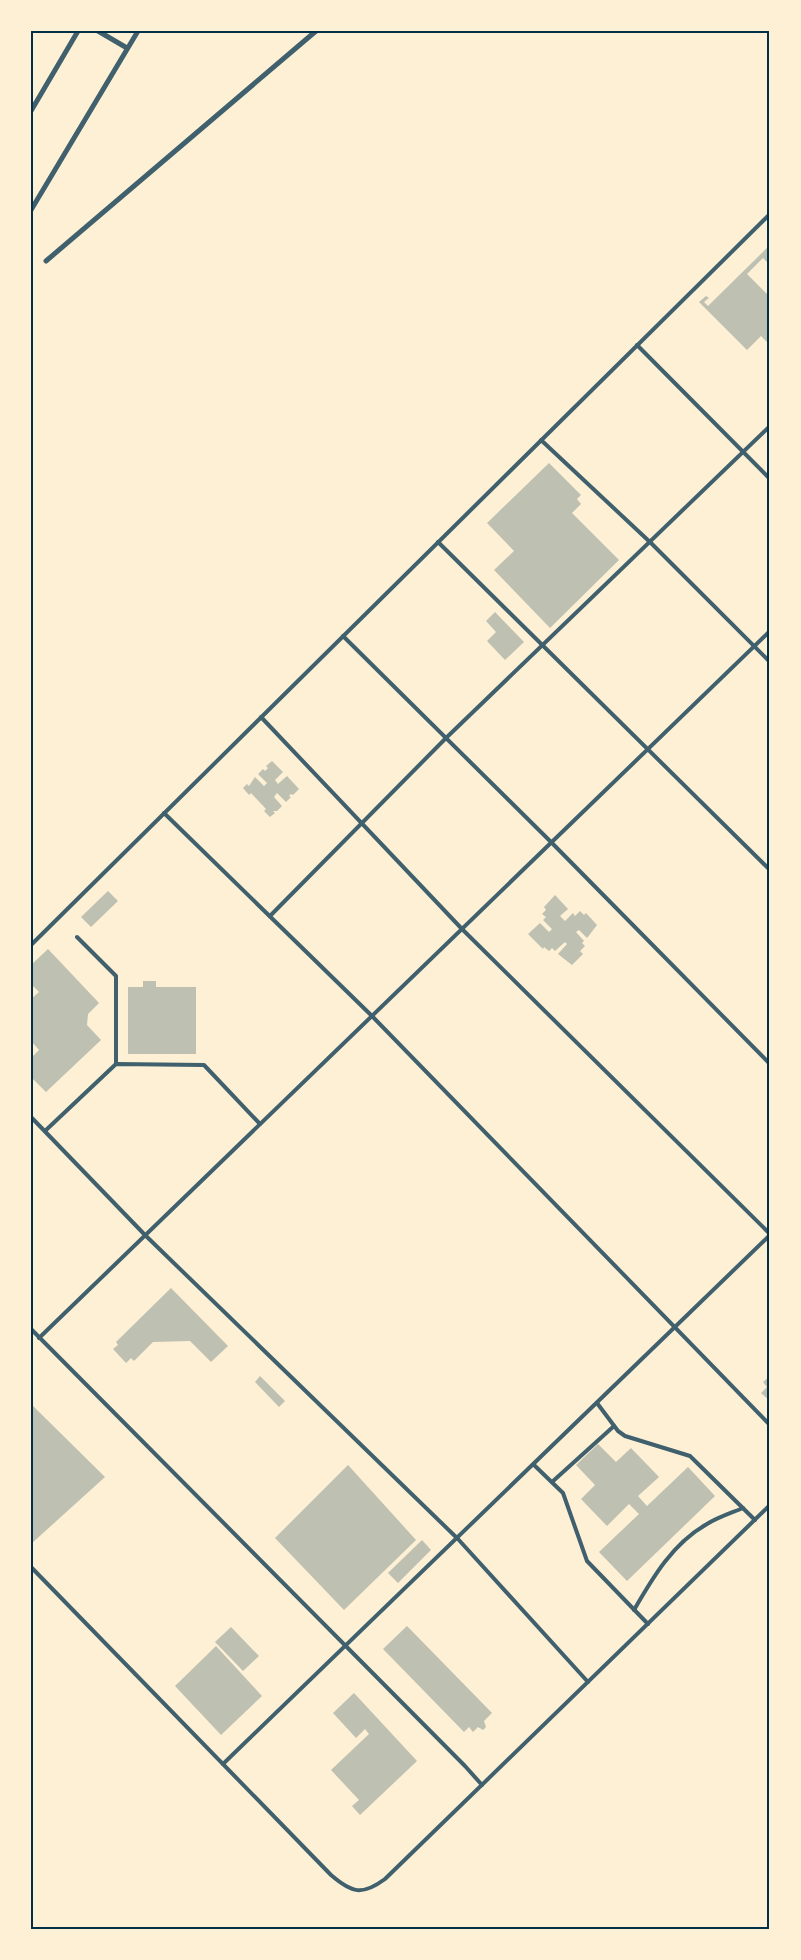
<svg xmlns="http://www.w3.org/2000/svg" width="801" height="1960" viewBox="0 0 801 1960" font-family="'Roboto Serif',serif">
<rect width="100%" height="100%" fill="#fdf0d5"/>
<g fill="#bec0b2">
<polygon points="770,245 770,265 763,258 747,274 770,297 770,339 767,342 761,336 747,350 699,302 706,296 709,298 704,302 708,306"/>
<polygon points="549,463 581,495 577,499 581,504 572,513 619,560 550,628 494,570 514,551 487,523"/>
<polygon points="495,612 524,642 505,660 487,641 496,632 486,621"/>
<polygon points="272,761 283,772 275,780 278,784 287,776 299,789 293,795 291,794 289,796 291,797 286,802 277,793 274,797 282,806 277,811 273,811 275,813 270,817 264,811 266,809 251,793 249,795 243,788 247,784 249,786 255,777 264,786 267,783 258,774 263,769 265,771 268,768 266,766"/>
<polygon points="108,891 118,901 91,927 81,917"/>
<polygon points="555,895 568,909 560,916 565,921 573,913 575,916 580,911 584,915 586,913 597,925 587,938 579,930 576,932 584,941 582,943 585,946 580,951 583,954 572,965 558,954 567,944 565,942 555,951 552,948 549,951 544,947 543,949 528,934 540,923 549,932 552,929 543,920 546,917 542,914 546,910 544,907"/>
<polygon points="48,949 99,1003 88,1014 87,1025 101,1040 46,1092 31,1077 31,1058 39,1050 31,1041 31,999 39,992 31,984 31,965"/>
<polygon points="143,981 156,981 156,987 196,987 196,1054 128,1054 128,987 143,987"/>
<polygon points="171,1288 228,1346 211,1362 190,1341 153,1342 134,1361 131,1358 126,1363 113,1349 118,1345 116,1342"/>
<polygon points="260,1376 285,1401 279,1407 255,1382"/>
<polygon points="770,1376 770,1401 761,1393 767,1387 763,1382"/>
<polygon points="31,1404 105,1477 31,1544"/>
<polygon points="598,1444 616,1462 631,1448 659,1477 638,1496 647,1506 688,1467 715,1496 627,1581 599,1552 639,1514 629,1504 607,1526 581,1499 595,1485 576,1465"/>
<polygon points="348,1465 416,1540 344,1610 275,1538"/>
<polygon points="422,1540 431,1550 398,1583 388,1573"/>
<polygon points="407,1626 492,1713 484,1721 486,1727 483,1730 478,1727 473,1732 469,1727 464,1732 383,1649"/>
<polygon points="231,1627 259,1656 243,1671 215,1642"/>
<polygon points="216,1646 262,1696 221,1735 175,1686"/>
<polygon points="354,1693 417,1761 360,1815 352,1806 359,1800 331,1770 369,1734 365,1729 356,1738 333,1713"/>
</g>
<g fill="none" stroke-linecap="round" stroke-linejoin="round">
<g stroke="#3f606c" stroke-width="4">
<polyline points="637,345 770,479"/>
<polyline points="541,440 651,543 770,662"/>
<polyline points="438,542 770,870"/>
<polyline points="343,636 551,842 770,1064"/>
<polyline points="261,717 462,929 770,1234"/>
<polyline points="164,813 372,1016 770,1425"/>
<polyline points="270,916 446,738 770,426"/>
<polyline points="77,937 116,976 116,1064"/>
<polyline points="31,945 770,214"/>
<polyline points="31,1117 145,1235 458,1539 588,1682"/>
<polyline points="45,1131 116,1064 204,1065 260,1124"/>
<polyline points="31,1329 465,1766 482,1785"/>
<polyline points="39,1338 770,631"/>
<polyline points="597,1403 618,1431 625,1436 690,1456 755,1520"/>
<polyline points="534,1465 563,1493 587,1561 648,1624"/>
<polyline points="552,1482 614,1426"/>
<path d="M 31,1567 L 331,1875 C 352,1893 362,1896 385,1879 L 770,1505"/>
<path d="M 634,1610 C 653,1577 673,1543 707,1524 C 718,1517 731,1513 743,1508"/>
<polyline points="223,1764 770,1235"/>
</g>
<g stroke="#3f606c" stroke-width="5">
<polyline points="98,31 127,48"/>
<polyline points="31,111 78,31"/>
<polyline points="31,210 138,31"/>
<polyline points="46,261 316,31"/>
</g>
</g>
<rect width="801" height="1960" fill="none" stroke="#fdf0d5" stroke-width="65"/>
<rect x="32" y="32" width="736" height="1896" fill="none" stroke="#003049" stroke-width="2"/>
</svg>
